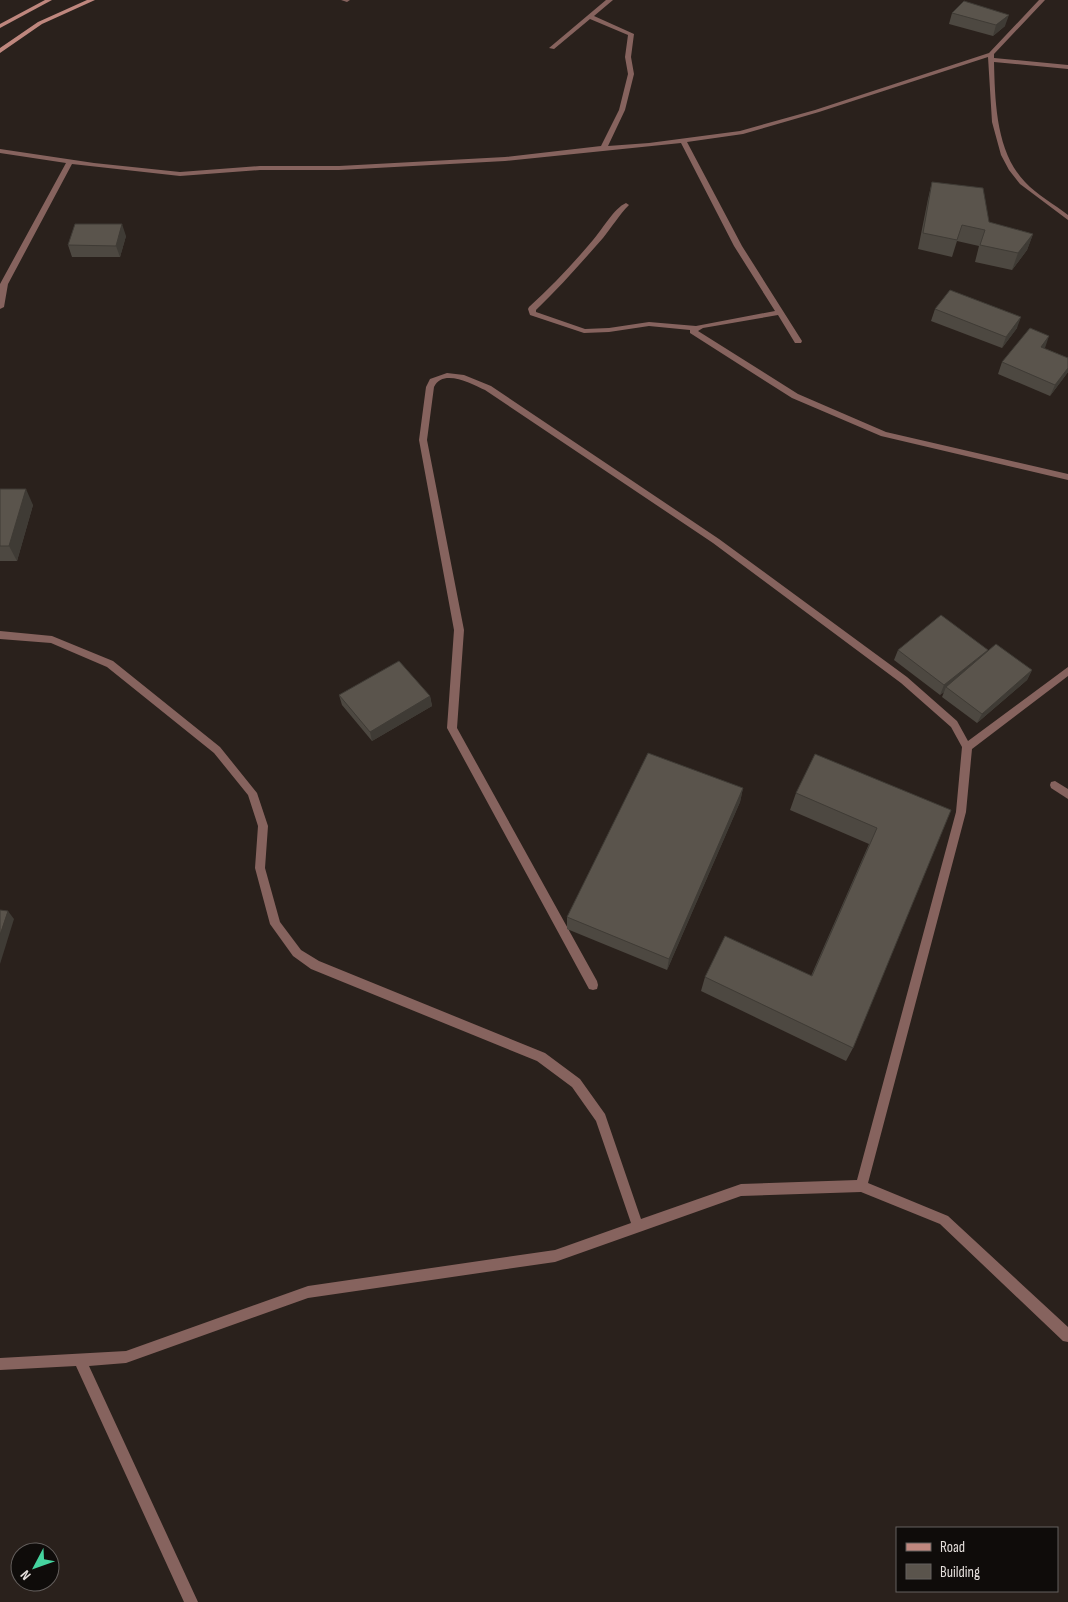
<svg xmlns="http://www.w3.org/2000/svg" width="1068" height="1602" viewBox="0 0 1068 1602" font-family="'Sofia Sans Condensed',sans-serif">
<rect width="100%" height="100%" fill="#2a211c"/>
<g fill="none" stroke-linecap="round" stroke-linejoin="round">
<g fill="#86635e" fill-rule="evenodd">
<polygon points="341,0 350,0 347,2"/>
<path d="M 606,0 L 613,0 L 594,16 L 634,34 L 631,57 L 634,74 L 625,110 L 608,146 L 649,143 L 740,131 L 815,110 L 989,53 L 1039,0 L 1045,0 L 994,54 L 994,58 L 1068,65 L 1068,69 L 994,62 C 995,102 996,152 1025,182 C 1037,195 1054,204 1068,215 L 1068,220 L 1020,184 L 1009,170 L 1001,155 L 992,122 L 988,57 L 819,112 L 743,134 L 687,142 L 742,246 L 802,341 L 801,343 L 795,343 L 778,315 L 703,328 L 698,331 L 798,394 L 886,432 L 1068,474 L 1068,480 L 881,436 L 792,398 L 690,333 L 690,330 L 649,326 L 609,332 L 584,333 L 530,315 L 528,309 L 529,307 C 552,286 573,264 593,240 C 602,230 614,208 626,203 L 629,205 C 619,215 612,227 603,238 C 581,263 560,287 536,310 L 536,312 L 585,329 L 609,328 L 649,322 L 696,326 L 775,311 L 734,246 L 681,143 L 505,161 L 339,170 L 260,170 L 180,176 L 72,164 L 8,284 L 4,307 L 0,309 L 0,284 L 66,163 L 0,153 L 0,149 L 94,163 L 180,172 L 260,166 L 339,166 L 505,157 L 601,146 L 619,110 L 628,74 L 625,57 L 628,35 L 590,19 L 554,49 L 549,48 Z"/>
<path d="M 447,373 L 464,375 L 491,386 L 719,539 L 907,677 L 957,721 L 968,741 L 1068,667 L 1068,676 L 972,749 L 966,812 L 868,1183 L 948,1216 L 1068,1327 L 1068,1342 L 1063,1341 L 940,1224 L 861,1192 L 741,1196 L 555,1262 L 308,1298 L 126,1363 L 89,1366 L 198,1602 L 184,1602 L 76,1366 L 0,1370 L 0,1358 L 126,1351 L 308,1286 L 555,1250 L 631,1223 L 596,1121 L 572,1087 L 537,1061 L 311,969 L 293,956 L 270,924 L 255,868 L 258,826 L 248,795 L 214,753 L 107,667 L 51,643 L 0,639 L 0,631 L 52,636 L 113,661 L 220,747 L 257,793 L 268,826 L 265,868 L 280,922 L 301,950 L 319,961 L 545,1053 L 580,1079 L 605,1114 L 641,1219 L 741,1184 L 857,1180 L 956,812 L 962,747 L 951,727 L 901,683 L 713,543 L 485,390 C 472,384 443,368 434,387 L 427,440 L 464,630 L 457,728 L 597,981 L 598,985 L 597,989 L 593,990 L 589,989 L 447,728 L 454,630 L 419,440 L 426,387 L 430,379 Z"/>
<polygon points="1055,781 1068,789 1068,799 1051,788 1050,785 1051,782"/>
</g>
<g fill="#bf877e" fill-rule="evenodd">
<polygon points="45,0 52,0 0,28 0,24"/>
<polygon points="87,0 95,0 42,24 0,53 0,48 38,22"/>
</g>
</g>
<g fill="#4d4841">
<polygon points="952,13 1005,26 993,36 949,24"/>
<polygon points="932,182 989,222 1033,234 1027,250 1012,270 975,262 979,246 957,241 952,257 918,249 928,199"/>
<polygon points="126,236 120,257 72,257 68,245"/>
<polygon points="935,309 1017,328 1002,348 931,321"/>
<polygon points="1044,348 1068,358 1068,372 1050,396 998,374 1002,362 1045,348"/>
<polygon points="0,489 33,505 17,561 0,561"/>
<polygon points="898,650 988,650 987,652 1032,670 1027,680 977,723 942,697 944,692 940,695 894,660"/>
<polygon points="339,695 430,696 432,706 372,741 342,705"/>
<polygon points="743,788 740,802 667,970 567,929 567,917"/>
<polygon points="796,793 951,810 853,1048 846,1061 701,991 705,977 811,976 869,844 790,810"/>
</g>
<g fill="#3f3b35">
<polygon points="1009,15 1005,26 993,36 996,25"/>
<polygon points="122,224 126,236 120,257 116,246"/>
<polygon points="1033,234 1027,250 1012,270 1018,253"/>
<polygon points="1021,317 1017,328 1002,348 1006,337"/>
<polygon points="1049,336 1045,348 1036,358 1041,347"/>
<polygon points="1068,368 1068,372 1050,396 1055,385"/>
<polygon points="26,489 33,505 17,561 9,546"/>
<polygon points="988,650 983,660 946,687 944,692 940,695 944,685"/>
<polygon points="1032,670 1027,680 977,723 982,714"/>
<polygon points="430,696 432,706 372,741 370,732"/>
<polygon points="743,788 740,802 667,970 669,959"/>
<polygon points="8,911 14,919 0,964 0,935"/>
</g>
<g fill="#5a544c" stroke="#3f3b35">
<polygon points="964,1 1009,15 996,25 952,13"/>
<polygon points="932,182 983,188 989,222 1033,234 1018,253 980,245 985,230 962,225 957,240 923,233"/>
<polygon points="75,224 122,224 116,246 68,245"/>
<polygon points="950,290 1021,317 1006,337 935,309"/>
<polygon points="1030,328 1049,336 1041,347 1068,358 1068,368 1055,385 1002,362"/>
<polygon points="0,489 26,489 9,546 0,546"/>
<polygon points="941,615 988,650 944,685 898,650"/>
<polygon points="996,644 1032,670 982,714 946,687"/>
<polygon points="399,661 430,696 370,732 339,695"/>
<polygon points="648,753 743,788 669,959 567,917"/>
<polygon points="815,754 951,810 853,1048 705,977 725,936 812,976 877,828 796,793"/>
<polygon points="0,910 8,911 0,935"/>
</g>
<rect x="896" y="1527" width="162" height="65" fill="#0f0c0a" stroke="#65605e"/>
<rect x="906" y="1543" width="25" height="8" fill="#bf877e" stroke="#65605e"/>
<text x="940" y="1552" font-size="15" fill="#e5dfdc">Road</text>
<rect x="906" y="1564" width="25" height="15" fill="#5a544c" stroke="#65605e"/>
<text x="940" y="1577" font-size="15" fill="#e5dfdc">Building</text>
<g transform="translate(35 1567) rotate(229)"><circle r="24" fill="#0f0c0a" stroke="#65605e"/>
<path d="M0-4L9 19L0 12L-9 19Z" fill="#45d49f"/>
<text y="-8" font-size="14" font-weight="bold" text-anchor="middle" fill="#e5dfdc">N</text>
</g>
</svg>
